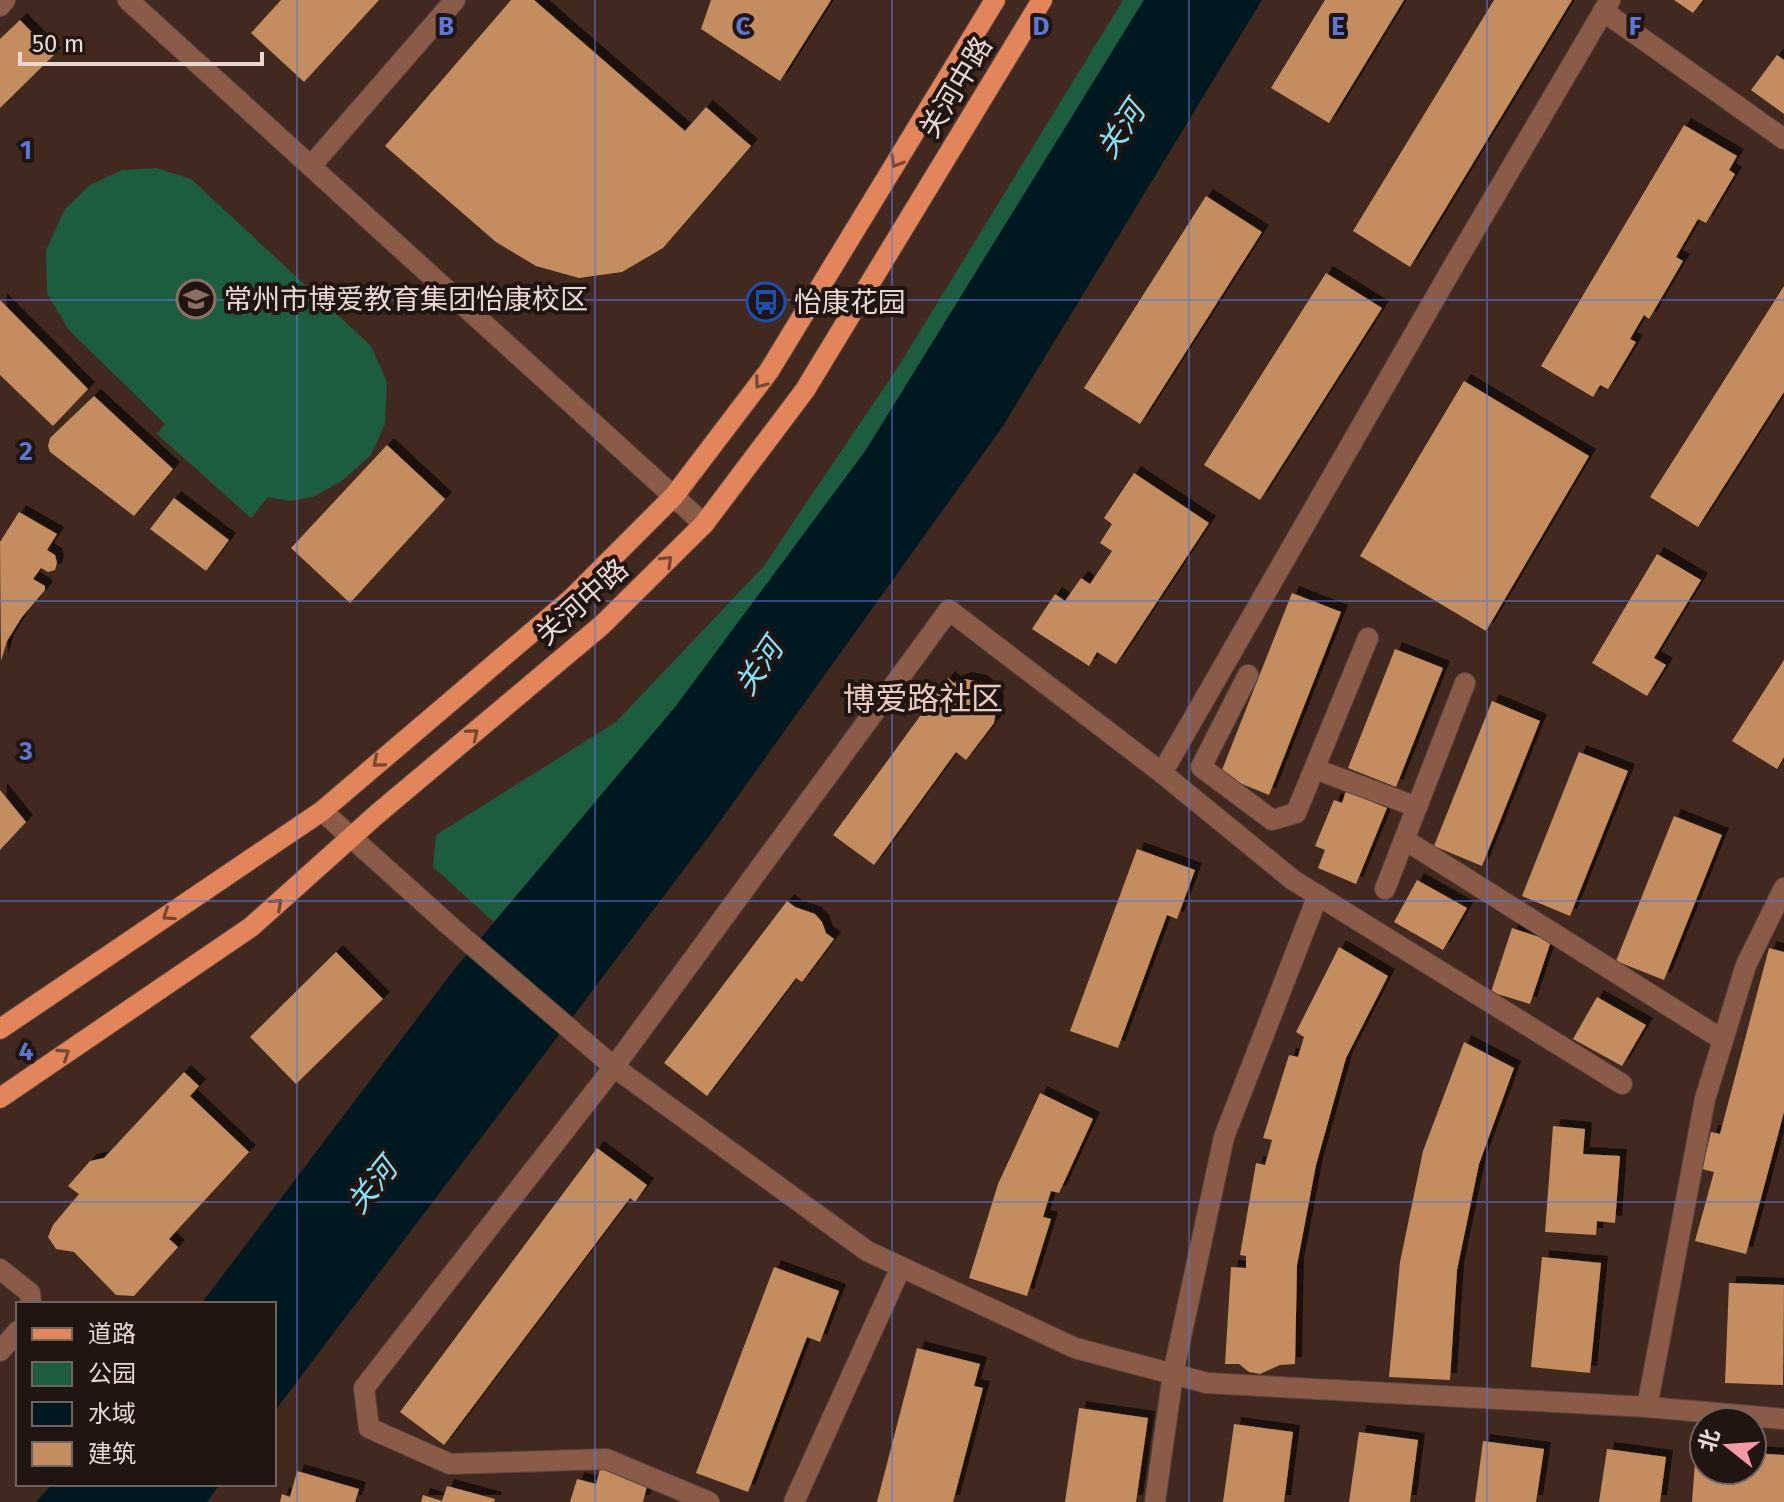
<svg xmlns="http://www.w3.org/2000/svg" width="1784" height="1502" viewBox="0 0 1784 1502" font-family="'Fira Sans','Noto Sans SC',sans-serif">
<defs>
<filter id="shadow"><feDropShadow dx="7" dy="-7" stdDeviation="0" flood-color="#0009"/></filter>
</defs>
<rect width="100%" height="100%" fill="#41291f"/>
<g fill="#1c5d40">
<polygon points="1123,0 1144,0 866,450 676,706 494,922 433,867 436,835 616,722 763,567 898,367"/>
<polygon points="156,168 191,179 371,346 387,382 385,424 371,455 343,480 313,497 290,501 268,497 251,518 157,434 165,424 68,329 47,293 46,250 65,209 90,185 122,170"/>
</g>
<g fill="#00181f">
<polygon points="1144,0 1262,0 1003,426 713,831 274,1412 274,1304 201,1304 453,971 676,706 866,450"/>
<polygon points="52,1484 220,1484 207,1502 36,1502"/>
</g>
<g fill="#c38d5e" filter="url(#shadow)">
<polygon points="281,0 379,0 304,82 251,33"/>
<polygon points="511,0 534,0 685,131 706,107 751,146 663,248 622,272 579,278 536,266 496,242 385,146"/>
<polygon points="711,0 831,0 780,81 701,29"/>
<polygon points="1325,0 1404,0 1329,123 1271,88"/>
<polygon points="1494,0 1572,0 1410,267 1353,231"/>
<polygon points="1674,0 1703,0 1693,13"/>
<polygon points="20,20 54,55 0,108 0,39"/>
<polygon points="1777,55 1784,60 1784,114 1751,90"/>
<polygon points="1684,125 1737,156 1729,170 1735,174 1706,223 1698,219 1676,257 1683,261 1649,319 1644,315 1630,339 1636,342 1608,389 1600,385 1593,397 1541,366"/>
<polygon points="1206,196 1262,232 1140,424 1084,388"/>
<polygon points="1326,273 1382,308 1260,500 1204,465"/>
<polygon points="1784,286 1784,392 1698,527 1650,497"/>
<polygon points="0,300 88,389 53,426 0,375"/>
<polygon points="1464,381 1589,456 1486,631 1360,556"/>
<polygon points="94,396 173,469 134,516 50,452 48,446 50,438"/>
<polygon points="387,445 445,499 350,603 291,548"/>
<polygon points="1134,473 1209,523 1116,664 1097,652 1089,666 1032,629 1055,594 1065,601 1081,578 1090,584 1112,551 1100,543 1112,524 1104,518"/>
<polygon points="174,498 229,540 206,571 150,529"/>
<polygon points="19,512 57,534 47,550 55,555 57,563 55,570 48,572 41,568 33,579 45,586 45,590 22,617 7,641 1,661 0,542"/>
<polygon points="1657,554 1701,580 1654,658 1666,665 1647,696 1592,663"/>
<polygon points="1292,593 1341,612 1269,795 1220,775"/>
<polygon points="1395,649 1443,668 1396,787 1348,768"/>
<polygon points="1784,660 1784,757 1777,769 1732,741"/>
<polygon points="948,678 954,683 965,679 980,682 994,693 997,705 994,723 966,760 956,752 874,865 833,835"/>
<polygon points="1492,701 1540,721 1482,866 1434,846"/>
<polygon points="1579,752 1628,771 1570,916 1522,896"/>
<polygon points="0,790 26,822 0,850"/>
<polygon points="1346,791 1387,808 1356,884 1318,868 1325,850 1315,846 1334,800 1342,803"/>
<polygon points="1674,816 1722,835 1664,980 1616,961"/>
<polygon points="1137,849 1195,870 1177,919 1167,915 1118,1048 1070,1031"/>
<polygon points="1417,880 1467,908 1443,950 1394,922"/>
<polygon points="787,901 795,907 815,914 822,922 826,933 834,939 802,982 796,978 707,1096 664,1063"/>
<polygon points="1512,928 1551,941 1530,1004 1491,992"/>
<polygon points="1339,947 1388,976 1346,1058 1316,1165 1297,1265 1295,1364 1280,1365 1260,1374 1249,1372 1239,1364 1225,1364 1231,1267 1246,1268 1246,1256 1240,1255 1256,1163 1265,1165 1272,1140 1263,1138 1289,1055 1298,1057 1304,1037 1296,1032"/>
<polygon points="1769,948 1784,952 1784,1112 1746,1254 1695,1241 1714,1172 1702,1169 1711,1132 1720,1134"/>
<polygon points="336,952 383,999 296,1084 250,1037"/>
<polygon points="1597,997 1646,1025 1622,1066 1573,1039"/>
<polygon points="1464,1042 1514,1068 1479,1164 1457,1270 1450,1380 1389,1377 1400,1262 1423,1151"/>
<polygon points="184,1072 199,1086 190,1096 249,1152 169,1239 178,1247 134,1296 116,1295 74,1252 56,1249 48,1237 53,1225 79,1194 68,1186 90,1161 104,1158"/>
<polygon points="1040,1093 1093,1119 1059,1193 1051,1191 1043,1217 1051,1219 1027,1296 969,1278 998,1184"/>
<polygon points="1553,1126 1585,1129 1583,1154 1620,1156 1615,1223 1597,1221 1596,1235 1545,1232"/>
<polygon points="597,1148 647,1185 635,1202 630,1198 444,1445 400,1412"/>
<polygon points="1542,1257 1601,1263 1590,1373 1531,1367"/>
<polygon points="774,1267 839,1291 820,1342 807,1337 748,1492 696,1473"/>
<polygon points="1729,1283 1784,1285 1783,1385 1725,1383"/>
<polygon points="917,1348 980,1364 974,1386 983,1388 953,1502 877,1502"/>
<polygon points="1079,1408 1148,1418 1136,1502 1065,1502"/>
<polygon points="1234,1424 1293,1432 1284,1502 1223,1502"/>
<polygon points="1359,1432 1418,1440 1410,1502 1349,1502"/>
<polygon points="1483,1441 1544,1449 1536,1502 1475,1502"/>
<polygon points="1607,1449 1666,1457 1660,1502 1599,1502"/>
<polygon points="1696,1449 1704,1450 1704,1470 1752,1470 1752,1453 1784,1455 1784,1502 1692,1502"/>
<polygon points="600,1469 648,1482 643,1502 570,1502 577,1479 596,1484"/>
<polygon points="297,1471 359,1489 355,1502 280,1502 282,1494 290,1497"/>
<polygon points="447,1486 495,1499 494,1502 421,1502 423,1495 442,1501"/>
</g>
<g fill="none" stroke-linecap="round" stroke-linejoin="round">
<g stroke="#5c453c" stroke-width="22">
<g id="minor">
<polyline points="128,0 704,524"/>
<polyline points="0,6 5,0"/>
<polyline points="1603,11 1784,139"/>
<polyline points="311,166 455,0"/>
<polyline points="1248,675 1201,767 1272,820 1296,813 1368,638"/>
<polyline points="1315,769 1417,807"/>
<polyline points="1162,773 1450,272 1610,0"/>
<polyline points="322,811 451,927 614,1067 867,1251 1075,1348 1207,1383 1647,1407 1705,1099 1746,965 1784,888"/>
<polyline points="1405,840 1723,1040"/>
<polyline points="1385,889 1465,683"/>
<polyline points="0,1269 30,1293 31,1304"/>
<polyline points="0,1351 18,1331"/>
<polyline points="1647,1407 1784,1419"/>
<polyline points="709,1502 606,1459 450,1464 369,1428 364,1388 614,1067 949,610 1162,773 1293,880 1622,1084"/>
<polyline points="794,1502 901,1267"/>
<polyline points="1155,1502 1173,1374 1224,1137 1318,895"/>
</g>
</g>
<g stroke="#5c453c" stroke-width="22">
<g id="major">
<polyline points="0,1029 322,811 571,599 674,496 769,371 995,0"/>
<polyline points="0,1098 251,927 376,815 602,625 704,524 805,390 1042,0"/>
</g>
</g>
<use href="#minor" stroke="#8a5c48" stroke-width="20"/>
<use href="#major" stroke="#e2855b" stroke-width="20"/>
</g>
<defs><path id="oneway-chevron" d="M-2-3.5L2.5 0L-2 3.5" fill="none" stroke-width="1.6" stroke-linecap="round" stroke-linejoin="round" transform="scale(2)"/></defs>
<g stroke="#774732">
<use href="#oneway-chevron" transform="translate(896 162) rotate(121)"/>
<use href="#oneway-chevron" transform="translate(760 383) rotate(127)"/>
<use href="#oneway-chevron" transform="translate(667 561) rotate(-44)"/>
<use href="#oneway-chevron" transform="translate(473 734) rotate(-40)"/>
<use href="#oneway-chevron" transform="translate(378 762) rotate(140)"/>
<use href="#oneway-chevron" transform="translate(277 904) rotate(-42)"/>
<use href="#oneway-chevron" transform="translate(168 915) rotate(146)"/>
<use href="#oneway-chevron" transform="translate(64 1054) rotate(-34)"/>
</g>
<path fill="none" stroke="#5a77d6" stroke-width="2" stroke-opacity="0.55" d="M 297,0 L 297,1502M 595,0 L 595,1502M 892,0 L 892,1502M 1189,0 L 1189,1502M 1487,0 L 1487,1502M 0,300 L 1784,300M 0,601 L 1784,601M 0,901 L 1784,901M 0,1202 L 1784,1202"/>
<defs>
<g id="school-ring" transform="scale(2)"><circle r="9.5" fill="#201510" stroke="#8d6e63" stroke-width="1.5"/><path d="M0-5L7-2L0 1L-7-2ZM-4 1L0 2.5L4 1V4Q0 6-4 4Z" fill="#8d6e63"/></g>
<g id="bus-ring" transform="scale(2)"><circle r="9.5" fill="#201510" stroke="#1a4fb4" stroke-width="1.5"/><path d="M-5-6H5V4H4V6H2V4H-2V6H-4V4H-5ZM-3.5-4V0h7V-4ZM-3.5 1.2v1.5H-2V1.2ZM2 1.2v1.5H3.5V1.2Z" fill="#1a4fb4"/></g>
</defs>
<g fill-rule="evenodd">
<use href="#school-ring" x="196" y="299"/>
<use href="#bus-ring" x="766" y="302"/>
</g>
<g text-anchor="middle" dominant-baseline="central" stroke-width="8" stroke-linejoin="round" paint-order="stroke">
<g font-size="28" fill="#e9d8d2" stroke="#201510">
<text transform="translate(956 87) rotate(-59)">关河中路</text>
<text transform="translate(582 602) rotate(-42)">关河中路</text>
</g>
<g font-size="28" fill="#e9d8d2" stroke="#201510" text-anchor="start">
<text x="224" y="299">常州市博爱教育集团怡康校区</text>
<text x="794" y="302">怡康花园</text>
</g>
<g font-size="30" font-style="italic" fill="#84e2fd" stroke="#201510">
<text transform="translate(1121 130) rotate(-56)">关河</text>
<text transform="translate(759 667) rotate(-56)">关河</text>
<text transform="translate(372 1186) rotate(-51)">关河</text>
</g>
<g font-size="32" fill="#ebcbbf" stroke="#201510">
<text x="923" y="699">博爱路社区</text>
</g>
</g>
<g font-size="26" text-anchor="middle" font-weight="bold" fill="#5a77d6" stroke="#201510" stroke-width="8" stroke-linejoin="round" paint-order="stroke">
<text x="446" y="35">B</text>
<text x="743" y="35">C</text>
<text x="1041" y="35">D</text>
<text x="1338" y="35">E</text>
<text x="1635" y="35">F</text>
<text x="26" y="159">1</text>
<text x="26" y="460">2</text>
<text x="26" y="760">3</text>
<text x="26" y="1060">4</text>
</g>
<rect x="16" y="1302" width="260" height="184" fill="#201510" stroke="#70635e" stroke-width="2"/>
<rect x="32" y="1328" width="40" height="12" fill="#e2855b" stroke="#70635e" stroke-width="2"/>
<text x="88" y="1342" font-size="24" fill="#e9d8d2">道路</text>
<rect x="32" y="1362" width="40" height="24" fill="#1c5d40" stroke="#70635e" stroke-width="2"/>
<text x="88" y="1382" font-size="24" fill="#e9d8d2">公园</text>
<rect x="32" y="1402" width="40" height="24" fill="#00181f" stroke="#70635e" stroke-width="2"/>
<text x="88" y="1422" font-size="24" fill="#e9d8d2">水域</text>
<rect x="32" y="1442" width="40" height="24" fill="#c38d5e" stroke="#70635e" stroke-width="2"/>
<text x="88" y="1462" font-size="24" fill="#e9d8d2">建筑</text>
<g transform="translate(1728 1446) rotate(287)"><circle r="38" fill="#201510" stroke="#70635e" stroke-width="2"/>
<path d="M0-6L14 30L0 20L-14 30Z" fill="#f49aa6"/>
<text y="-12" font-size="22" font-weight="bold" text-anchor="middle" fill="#e9d8d2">北</text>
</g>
<path d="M20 52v12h242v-12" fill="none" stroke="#e9d8d2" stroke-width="4"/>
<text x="32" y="52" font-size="24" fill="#e9d8d2" stroke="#201510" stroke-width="6" paint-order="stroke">50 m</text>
</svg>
